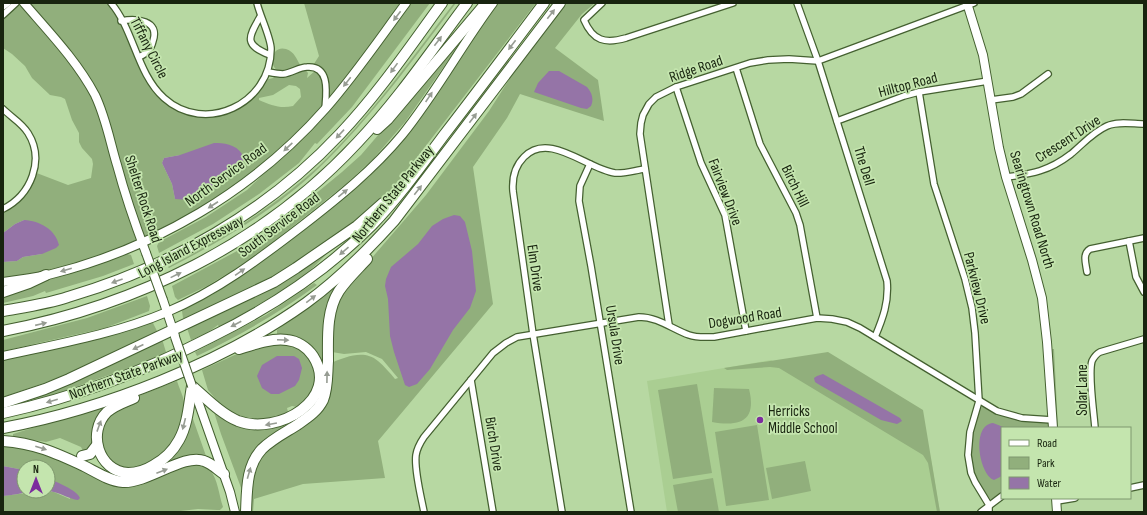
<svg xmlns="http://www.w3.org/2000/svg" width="1147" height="515" viewBox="0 0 1147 515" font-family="'Sofia Sans Condensed',sans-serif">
<rect width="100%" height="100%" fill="#b7d8a2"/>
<polygon fill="#aace92" points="771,360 931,459 940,512 667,512 647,381"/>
<g fill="#91af7c" fill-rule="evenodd">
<path d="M 16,3 L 111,3 L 151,81 L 174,105 L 202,114 L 241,104 L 265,80 L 273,78 L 279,72 C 277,70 274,68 273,65 C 270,56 276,46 286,49 C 295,52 296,59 301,66 C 303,68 306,70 308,73 L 307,78 L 317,69 L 312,67 L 319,56 L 304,3 L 406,3 L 331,97 L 328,97 L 325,109 L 291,143 L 195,216 L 89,263 L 3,282 L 3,262 L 17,261 L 23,257 L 42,254 L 24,220 L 15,224 L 3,233 L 3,213 C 20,205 26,188 34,172 L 68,185 L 91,178 L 93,164 L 92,159 L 82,148 L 79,142 L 79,133 L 72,120 L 65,99 L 61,97 L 50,95 L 32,78 L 25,66 L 12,54 L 3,48 L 3,16 ZM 289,85 L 296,86 L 300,89 L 301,97 L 293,106 C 280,109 271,105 259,100 L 259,98 L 273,95 ZM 180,155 L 240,168 L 206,190 L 193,196 L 190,199 L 175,199 L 172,184 L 162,163 L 164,158 Z"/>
<polygon points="411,3 430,3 352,107 317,144 315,143 299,163 259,194 213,224 159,253 157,246 159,242 206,217 247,190 323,117 378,48"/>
<path d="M 454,3 L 456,3 C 413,60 371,118 319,168 C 276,209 222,241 169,268 L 168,267 C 222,239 274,207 319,166 C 370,117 411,59 454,3 Z"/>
<polygon points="498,3 536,3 418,156 393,188 370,212 285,270 249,290 186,318 183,318 182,311 184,308 212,295 262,261 369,177 408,134 490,13"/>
<path d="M 567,3 L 595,3 L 582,14 L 555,48 L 598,80 L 604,121 L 520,94 L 507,118 L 473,167 L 493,304 L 378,441 L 385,478 L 303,484 L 254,499 L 253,512 L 249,512 L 254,470 L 267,449 L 315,416 L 331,363 C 346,357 364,349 378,361 C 384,366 390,373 395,379 L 398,378 L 382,359 L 366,352 L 344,354 L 332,352 L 331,323 L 336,302 L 348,283 L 370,260 L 426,195 L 489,111 L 512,75 Z"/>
<polygon points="458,42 461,42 405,122 374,158 346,184 253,258 207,286 178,300 175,297 172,286 237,251 270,230 291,214 342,172 361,155"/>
<path d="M 332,249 C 323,257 315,267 305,274 C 278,294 249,311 219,327 L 218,325 L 207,333 L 191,340 L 187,328 Z"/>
<polygon points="127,254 131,255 134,264 103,276 46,293 45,291 33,296 3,303 3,295"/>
<path d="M 314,283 L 317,285 C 279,313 239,336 197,356 L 195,352 L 266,315 Z"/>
<polygon points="337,283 339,286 325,360 319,362 277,335 277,330 320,299"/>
<polygon points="147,296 150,306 149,311 105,328 3,351 3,340 87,318"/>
<polygon points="149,323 153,323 157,331 155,333 70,374 3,397 3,360 86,342"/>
<polygon points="162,339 166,352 151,360 56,394 16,404 16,401"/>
<path d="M 289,342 L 308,354 C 310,360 315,368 315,375 C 317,388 306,399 297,407 L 292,406 L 287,408 L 288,412 L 273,419 L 255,420 L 241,416 L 227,410 L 219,403 L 208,390 L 202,370 L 252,347 Z"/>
<path d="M 1046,349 L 1054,349 L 1058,428 L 1002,428 L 1002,493 L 991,500 L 977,482 L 971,461 L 969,446 L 976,419 L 982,406 C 1005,418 1026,418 1052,421 Z"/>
<polygon points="828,352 923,410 940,512 937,512 928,463 923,455 779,368 770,367 727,370 724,368"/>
<path d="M 177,381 C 179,388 183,395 184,402 C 186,414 177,439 169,448 C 156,460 132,477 114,464 C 109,461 105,452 101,447 C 101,440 100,429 103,422 C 113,403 157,389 177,381 Z"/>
<polygon points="697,384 712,473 673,479 658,390"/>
<path d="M 714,388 L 749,389 C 757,421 740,427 712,422 Z"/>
<polygon points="106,405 108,408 94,443 89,452 83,451 81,447 60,438 46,442 13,437 13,434"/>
<polygon points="212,406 224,415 273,427 284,424 286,429 268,441 243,493 221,434"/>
<polygon points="190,419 193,419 206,456 195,455 156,468"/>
<polygon points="757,425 769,500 726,506 715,432"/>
<path d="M 3,444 L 17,445 L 53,456 L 106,481 L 196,463 C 201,464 207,465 210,470 C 218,479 219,496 223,507 L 220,510 L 217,510 L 198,509 L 172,512 L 3,512 L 3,496 L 42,491 L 54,492 L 70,499 L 69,489 L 48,478 L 48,467 L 24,467 L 24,470 L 3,466 Z"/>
<polygon points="805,461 811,491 772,499 766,468"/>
<polygon points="713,478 719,512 678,512 673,485"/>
</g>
<g fill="#9574a7">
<path d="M 549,71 L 559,71 L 587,87 C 592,93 594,99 591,106 L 587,109 L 581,108 L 534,92 L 538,83 Z"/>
<path d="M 214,143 C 223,143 236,144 242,154 C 252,173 199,188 190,200 L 175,199 L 172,184 L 162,163 L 164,158 L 180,155 Z"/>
<polygon points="454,215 460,216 465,222 472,251 476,291 470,308 453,330 430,369 417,384 409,387 405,385 394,352 390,336 388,299 385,286 386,279 391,267 418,244 432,226 443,219"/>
<path d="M 24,220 C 40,221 55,229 59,245 L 56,248 L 42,254 L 23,257 L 17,261 L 3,262 L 3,233 L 15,224 Z"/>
<polygon points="277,356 294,356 299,359 302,368 299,380 295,386 279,394 271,394 262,388 257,376 262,365"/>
<polygon points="823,374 900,418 902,421 897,424 881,420 818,384 815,382 814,378 817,376"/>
<path d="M 993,423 L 1006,428 L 1002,428 L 1002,476 L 994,480 C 979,474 971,425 993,423 Z"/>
<path d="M 3,466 L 24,470 L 24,491 L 48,491 L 48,478 C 56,482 77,490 80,498 L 78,500 C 69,499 63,494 54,492 C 37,488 20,495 3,496 Z"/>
</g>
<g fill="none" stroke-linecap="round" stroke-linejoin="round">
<g stroke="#446030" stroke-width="8">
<g id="minor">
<path d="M 111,3 C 134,30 137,74 164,98 C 205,135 271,104 271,49 C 271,38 260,16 257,3"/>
<path d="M 602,3 L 584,20 C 593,41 605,44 626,38 L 733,3"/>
<path d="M 797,3 L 818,61 L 887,281 C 889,302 883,318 875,337"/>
<polyline points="3,7 8,3"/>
<polyline points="3,15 16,3"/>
<path d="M 260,17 C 247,39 245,45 270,55"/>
<path d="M 121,21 C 136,18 160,20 153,41 C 151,50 147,53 139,57"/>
<polyline points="736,68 760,144 796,213 800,225 817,318"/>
<path d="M 268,72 C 273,73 278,74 283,74 C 292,73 299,67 307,67 C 331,65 326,95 325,109"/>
<polyline points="676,87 701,163 725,215 746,331"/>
<polyline points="919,92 934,184 965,279 972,308 975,333 979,401 970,432 968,455 971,473 975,482 989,505 989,512"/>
<polyline points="991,100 1013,97 1021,94 1048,74"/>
<path d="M 3,109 C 11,117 22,123 28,133 C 45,160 31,195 3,209"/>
<polyline points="837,121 904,96 919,92 988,81"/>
<polyline points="590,164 580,186 579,201 591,266 631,512"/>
<path d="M 1006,177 C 1032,174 1049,171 1071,154 C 1083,144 1093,132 1107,126 C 1118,121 1133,124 1144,124"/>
<polyline points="1129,241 1136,277 1144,292"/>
<path d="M 1087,272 C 1086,264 1082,254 1090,249 L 1144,238"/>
<polyline points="669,325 640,134 641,123 643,115 649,104 656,97 676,87 750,63 768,60 789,59 818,61 974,3"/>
<polyline points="471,380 493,512"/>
<path d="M 1095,428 C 1094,413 1088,374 1092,361 C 1094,357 1096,354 1100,352 L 1144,339"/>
<polyline points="1130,488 1144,485"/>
<polyline points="1057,501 1075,498"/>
<path d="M 424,512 C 421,496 414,470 416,455 C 417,448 420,443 424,437 L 493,353 L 506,343 L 517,337 L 639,317 C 658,317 672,329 689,335 C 697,338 706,337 714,337 L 817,318 L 832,319 L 847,322 L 860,328 L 997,411 L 1022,418 L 1052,420"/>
<path d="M 562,512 L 533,334 L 513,191 C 512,178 514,167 524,157 C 549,131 587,169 615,173 C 624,174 636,170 645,169"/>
<polyline points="981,512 1002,496"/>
</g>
</g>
<g stroke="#446030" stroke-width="10">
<g id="secondary">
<path d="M 24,3 C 49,32 77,61 95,95 C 106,118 110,142 117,165 C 125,195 135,224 146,253"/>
<polyline points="967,3 983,55 999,148 1006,177 1032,260 1042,298 1047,342 1053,428"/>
<path d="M 3,282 C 18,280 33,278 48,275 C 154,249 253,191 326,108 C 355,75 380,38 406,3"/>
<polyline points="163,300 175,336"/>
<path d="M 3,356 C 58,344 115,334 167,312 C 217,291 259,259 302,226 C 338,198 373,170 402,135 C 436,93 461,46 493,3"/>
<polyline points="193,387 230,492 235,512"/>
<polyline points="1056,498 1057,512"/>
</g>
</g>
<g stroke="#446030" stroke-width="12">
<g id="motorway">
<polyline points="377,129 388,119 486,3"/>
<polyline points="3,292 29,283 46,275"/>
<path d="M 3,311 C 25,307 47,304 68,297 C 170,267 267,212 340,134 C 378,94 409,48 442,3"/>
<path d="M 3,331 C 137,305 263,244 357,143 C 398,100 431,51 467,3"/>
<path d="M 134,398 C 125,402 115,405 107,412 C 87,432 98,471 128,473 C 137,473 146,470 154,465 C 165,459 173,451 179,440 C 188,424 189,403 192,386 C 206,398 221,414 238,421 C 278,436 341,399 313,356 C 307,347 297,341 287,340 C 271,338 255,344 239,349"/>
<polyline points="3,403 45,389 69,379 274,282 296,268 357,226 383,203"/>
<path d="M 3,413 C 76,397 145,371 211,337 C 270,308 325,272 372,225 C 399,197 421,166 444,135 C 478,91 511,47 544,3"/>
<path d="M 3,428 C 104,409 222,363 306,303 C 339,279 367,251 394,221 L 560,3"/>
<path d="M 3,441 C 34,443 56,453 84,466 C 96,472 109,481 123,482 C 148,483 184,453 204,461 C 211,463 218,470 224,474"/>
<polyline points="82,456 90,454 97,445"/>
<path d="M 246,512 C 247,490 246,466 262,449 C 272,439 286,432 297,425 C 307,418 317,412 323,400 C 328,388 327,374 328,361 C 328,338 326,311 339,291 C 347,279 358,269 367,259"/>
</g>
</g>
<use href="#minor" stroke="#fff" stroke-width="5.5"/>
<use href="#secondary" stroke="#fff" stroke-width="8"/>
<use href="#motorway" stroke="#fff" stroke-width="10"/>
<g stroke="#446030" stroke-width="10" stroke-linecap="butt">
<g id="secondary-bridge">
<polyline points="146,253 163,300"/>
<polyline points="175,337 192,386"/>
</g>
</g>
<use href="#secondary-bridge" stroke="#fff" stroke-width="8"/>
</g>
<defs><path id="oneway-solid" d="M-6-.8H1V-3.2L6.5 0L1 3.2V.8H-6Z"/></defs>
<g fill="#979c93">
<use href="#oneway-solid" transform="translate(551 14) rotate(-52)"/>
<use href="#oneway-solid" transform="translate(397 16) rotate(127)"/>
<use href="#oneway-solid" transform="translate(438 41) rotate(-53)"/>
<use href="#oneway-solid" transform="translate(512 45) rotate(127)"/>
<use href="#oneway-solid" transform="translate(394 68) rotate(126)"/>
<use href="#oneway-solid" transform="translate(347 82) rotate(128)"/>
<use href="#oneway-solid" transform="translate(429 97) rotate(-56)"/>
<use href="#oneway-solid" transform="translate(473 118) rotate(-53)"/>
<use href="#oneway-solid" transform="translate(340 134) rotate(133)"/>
<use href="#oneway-solid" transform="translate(288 147) rotate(137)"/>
<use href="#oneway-solid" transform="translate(418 190) rotate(-52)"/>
<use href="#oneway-solid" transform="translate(343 193) rotate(-39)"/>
<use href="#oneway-solid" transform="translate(213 205) rotate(147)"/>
<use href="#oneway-solid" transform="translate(344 251) rotate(139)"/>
<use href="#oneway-solid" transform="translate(66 270) rotate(164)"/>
<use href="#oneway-solid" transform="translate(240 272) rotate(-35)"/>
<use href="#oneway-solid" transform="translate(176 275) rotate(-26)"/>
<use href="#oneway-solid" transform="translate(117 281) rotate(160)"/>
<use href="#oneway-solid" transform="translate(311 299) rotate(-37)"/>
<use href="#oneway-solid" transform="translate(41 324) rotate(-13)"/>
<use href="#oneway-solid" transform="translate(236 324) rotate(152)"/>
<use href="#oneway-solid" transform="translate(283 340) rotate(3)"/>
<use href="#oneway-solid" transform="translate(138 347) rotate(155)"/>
<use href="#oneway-solid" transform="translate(327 377) rotate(-89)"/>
<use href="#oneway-solid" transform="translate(52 401) rotate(164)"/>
<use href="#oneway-solid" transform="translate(184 424) rotate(104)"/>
<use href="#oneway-solid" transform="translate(271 424) rotate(170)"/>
<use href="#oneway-solid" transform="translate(99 426) rotate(-70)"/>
<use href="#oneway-solid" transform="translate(41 448) rotate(18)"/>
<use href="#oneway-solid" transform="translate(162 471) rotate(-21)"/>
<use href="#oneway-solid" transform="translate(249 473) rotate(-74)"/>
</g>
<circle fill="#7c2d9e" stroke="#c4e5ae" stroke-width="1.5" cx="760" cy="420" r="4"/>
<g text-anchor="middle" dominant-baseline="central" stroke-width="3.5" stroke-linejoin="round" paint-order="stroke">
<g font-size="15" fill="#18240f" stroke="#c4e5ae">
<text transform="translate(149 48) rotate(63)">Tiffany Circle</text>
<text transform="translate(696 69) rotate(-19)">Ridge Road</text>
<text transform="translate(908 85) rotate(-15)">Hilltop Road</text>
<text transform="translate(1068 139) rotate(-33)">Crescent Drive</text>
<text transform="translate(864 166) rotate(73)">The Dell</text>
<text transform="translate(226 175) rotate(-36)">North Service Road</text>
<text transform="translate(795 186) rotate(64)">Birch Hill</text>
<text transform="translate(725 192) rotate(69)">Fairview Drive</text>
<text transform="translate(393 194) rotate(-51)">Northern State Parkway</text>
<text transform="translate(143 199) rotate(72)">Shelter Rock Road</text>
<text transform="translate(1032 210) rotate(73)">Searingtown Road North</text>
<text transform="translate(279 225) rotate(-37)">South Service Road</text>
<text transform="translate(191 247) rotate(-28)">Long Island Expressway</text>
<text transform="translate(535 268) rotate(82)">Elm Drive</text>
<text transform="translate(977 288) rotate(76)">Parkview Drive</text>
<text transform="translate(745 318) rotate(-9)">Dogwood Road</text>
<text transform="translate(615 335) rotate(81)">Ursula Drive</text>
<text transform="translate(126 375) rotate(-20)">Northern State Parkway</text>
<text transform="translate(1082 390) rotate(-90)">Solar Lane</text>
<text transform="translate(494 444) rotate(81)">Birch Drive</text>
</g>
<g font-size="15" fill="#18240f" stroke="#c4e5ae" text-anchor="start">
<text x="768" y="411">Herricks<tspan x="768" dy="17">Middle School</tspan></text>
</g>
</g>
<rect width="1147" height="515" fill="none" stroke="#18240f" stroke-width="8"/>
<rect x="1001" y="427" width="130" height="72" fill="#c4e5ae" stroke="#7f986e"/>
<rect x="1009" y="440" width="20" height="6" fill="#ffffff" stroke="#7f986e"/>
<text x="1037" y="447" font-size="12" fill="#18240f">Road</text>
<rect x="1009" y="457" width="20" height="12" fill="#91af7c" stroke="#7f986e"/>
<text x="1037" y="467" font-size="12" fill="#18240f">Park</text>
<rect x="1009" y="477" width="20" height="12" fill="#9574a7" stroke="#7f986e"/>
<text x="1037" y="487" font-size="12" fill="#18240f">Water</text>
<g transform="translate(36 479)"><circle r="19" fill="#c4e5ae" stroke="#7f986e"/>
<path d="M0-3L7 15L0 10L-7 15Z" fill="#7c2d9e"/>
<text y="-6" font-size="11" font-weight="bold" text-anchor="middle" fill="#18240f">N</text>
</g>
</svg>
